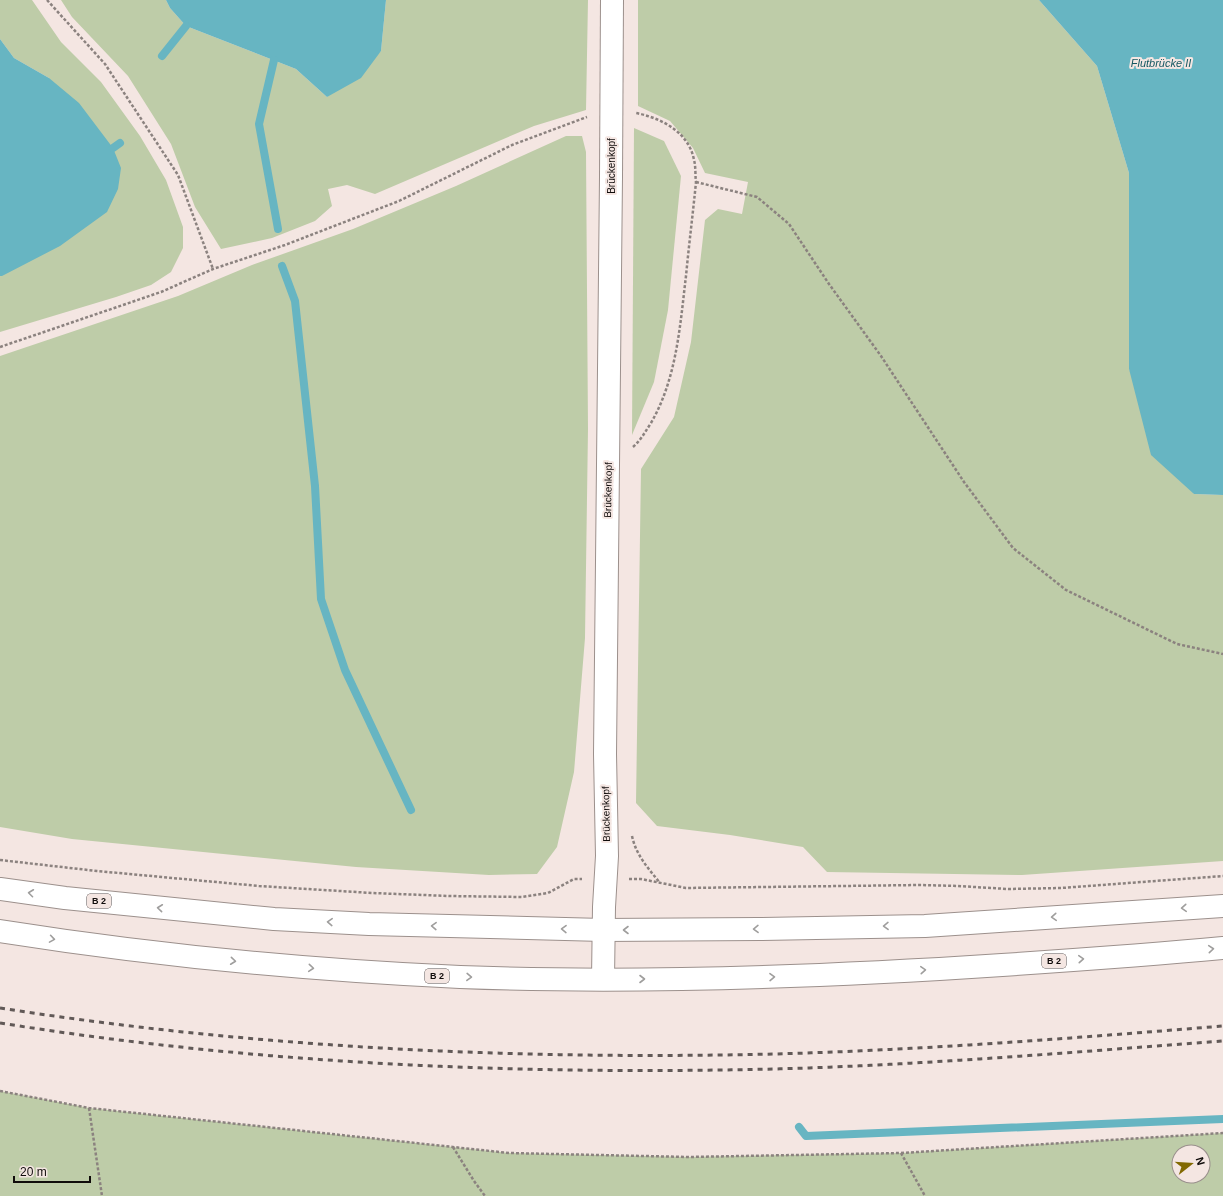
<svg xmlns="http://www.w3.org/2000/svg" width="1223" height="1196" viewBox="0 0 1223 1196" font-family="Arial,sans-serif">
<rect width="100%" height="100%" fill="#f4e6e2"/>
<g fill="#becca8" fill-rule="evenodd">
<polygon points="0,0 32,0 61,42 101,82 140,136 166,180 183,227 183,248 171,272 151,285 116,297 0,332 0,276 2,276 49,78 14,58 0,39"/>
<polygon points="61,0 166,0 170,8 186,26 296,69 327,97 381,51 386,0 588,0 586,110 534,126 375,194 347,185 328,189 332,206 315,221 272,238 221,249 195,207 171,144 128,76 72,17"/>
<polygon points="638,0 1039,0 1097,66 1129,173 1129,369 1194,494 1223,495 1223,861 1022,875 827,872 803,847 730,835 657,826 636,803 641,469 674,417 691,342 705,220 718,209 742,214 748,182 705,173 693,148 670,121 638,106"/>
<polygon points="634,128 664,141 681,176 668,310 654,382 632,435"/>
<polygon points="566,136 582,136 586,152 588,429 585,638 574,772 557,847 537,874 489,875 356,867 72,839 0,827 0,356 178,296 252,265 353,229 456,186"/>
<path d="M 0,1091 L 89,1108 L 509,1153 L 689,1157 L 901,1153 L 1223,1133 L 1223,1196 L 0,1196 ZM 1179,1152 L 1203,1152 L 1203,1176 L 1179,1176 Z"/>
</g>
<g fill="#67b5c2">
<polygon points="166,0 386,0 381,51 361,78 327,97 296,69 186,26 170,8"/>
<polygon points="1039,0 1223,0 1223,495 1194,494 1151,455 1129,369 1129,173 1097,66"/>
<polygon points="0,39 14,58 49,78 79,103 113,148 121,168 118,189 107,212 60,246 2,276 0,276"/>
</g>
<g fill="none" stroke-linecap="round" stroke-linejoin="round">
<g stroke="#67b5c2" stroke-width="8">
<polyline points="162,56 186,26"/>
<polyline points="274,60 259,124 278,229"/>
<polyline points="113,148 120,143"/>
<polyline points="282,266 295,301 315,486 321,599 345,670 411,810"/>
<polyline points="799,1127 806,1136 1223,1119"/>
</g>
<g stroke="#9c908c" stroke-width="24">
<polyline id="minor" points="603,979 604,907 607,856 605,754 611,177"/>
</g>
<g stroke="#9c908c" stroke-width="24">
<g id="primary">
<polyline points="0,889 65,898 274,919 369,924 603,930 759,929 925,926 1223,906"/>
<path d="M 0,931 C 152,955 306,970 460,977 C 640,984 821,977 1002,965 C 1076,960 1149,955 1223,948"/>
</g>
</g>
<g stroke="#8b827f" stroke-width="2.5" stroke-dasharray="3 2" stroke-linecap="butt">
<polyline points="47,0 105,64 178,175 213,269"/>
<polyline points="696,182 757,197 789,224 829,284 881,356 964,482 1013,548 1066,590 1177,644 1223,654"/>
<polyline points="0,347 161,292 213,269 285,245 399,201 512,145 587,117"/>
<path d="M 633,447 C 641,440 645,432 651,423 C 677,378 680,325 686,276 C 689,244 693,213 696,182 C 695,175 696,167 694,160 C 689,132 661,118 636,113"/>
<path d="M 632,836 C 636,855 648,868 660,883"/>
<polyline points="0,860 97,871 259,886 372,893 449,896 522,897 548,893 574,879 582,879"/>
<polyline points="629,879 641,879 686,888 920,885 958,886 1008,889 1061,888 1223,876"/>
<polyline points="0,1091 89,1108 509,1153 689,1157 901,1153 925,1196"/>
<polyline points="89,1108 102,1196"/>
<polyline points="453,1147 474,1181 485,1196"/>
<polyline points="901,1153 1223,1133"/>
</g>
<use href="#minor" stroke="#fff" stroke-width="22"/>
<use href="#primary" stroke="#fff" stroke-width="22"/>
<g stroke="#615957" stroke-width="3" stroke-dasharray="5 5" stroke-linecap="butt">
<path d="M 0,1008 C 256,1048 515,1060 774,1054 C 924,1050 1074,1038 1223,1026"/>
<path d="M 0,1023 C 256,1064 515,1075 774,1069 C 924,1065 1074,1052 1223,1041"/>
</g>
<g stroke="#9c908c" stroke-width="24" stroke-linecap="butt">
<polyline id="minor-bridge" points="611,177 612,0"/>
</g>
<use href="#minor-bridge" stroke="#fff" stroke-width="22"/>
</g>
<defs><path id="oneway-chevron" d="M-2-3.5L2.5 0L-2 3.5" fill="none" stroke-width="1.6" stroke-linecap="round" stroke-linejoin="round"/></defs>
<g stroke="#9f9e9d">
<use href="#oneway-chevron" transform="translate(31 893) rotate(-173)"/>
<use href="#oneway-chevron" transform="translate(160 908) rotate(-174)"/>
<use href="#oneway-chevron" transform="translate(1184 908) rotate(176)"/>
<use href="#oneway-chevron" transform="translate(1054 917) rotate(176)"/>
<use href="#oneway-chevron" transform="translate(330 922) rotate(-177)"/>
<use href="#oneway-chevron" transform="translate(434 926) rotate(-178)"/>
<use href="#oneway-chevron" transform="translate(886 926) rotate(179)"/>
<use href="#oneway-chevron" transform="translate(564 929) rotate(-179)"/>
<use href="#oneway-chevron" transform="translate(756 929) rotate(179)"/>
<use href="#oneway-chevron" transform="translate(626 930) rotate(180)"/>
<use href="#oneway-chevron" transform="translate(52 939) rotate(9)"/>
<use href="#oneway-chevron" transform="translate(1211 949) rotate(-5)"/>
<use href="#oneway-chevron" transform="translate(1081 959) rotate(-4)"/>
<use href="#oneway-chevron" transform="translate(233 961) rotate(6)"/>
<use href="#oneway-chevron" transform="translate(311 968) rotate(5)"/>
<use href="#oneway-chevron" transform="translate(923 970) rotate(-4)"/>
<use href="#oneway-chevron" transform="translate(469 977) rotate(2)"/>
<use href="#oneway-chevron" transform="translate(772 977) rotate(-1)"/>
<use href="#oneway-chevron" transform="translate(642 979)"/>
</g>
<g text-anchor="middle" dominant-baseline="central" stroke-width="4" stroke-linejoin="round" paint-order="stroke">
<g fill="#f4e6e2" stroke="#544d4c" stroke-width="1">
<rect x="87" y="894" width="24" height="14" rx="3"/>
<rect x="1042" y="954" width="24" height="14" rx="3"/>
<rect x="425" y="969" width="24" height="14" rx="3"/>
</g>
<g font-size="9" font-weight="bold" fill="#100c0b">
<text x="99" y="901">B 2</text>
<text x="1054" y="961">B 2</text>
<text x="437" y="976">B 2</text>
</g>
<g font-size="10" fill="#100c0b" stroke="#f4e6e2">
<text transform="translate(611 166) rotate(-90)">Brückenkopf</text>
<text transform="translate(608 490) rotate(-89)">Brückenkopf</text>
<text transform="translate(606 814) rotate(-91)">Brückenkopf</text>
</g>
<g font-size="11" font-style="italic" fill="#165862" stroke="#f4e6e2">
<text x="1161" y="63">Flutbrücke II</text>
</g>
</g>
<g transform="translate(1191 1164) rotate(73)"><circle r="19" fill="#f4e6e2" stroke="#998f8c"/>
<path d="M0-3L7 15L0 10L-7 15Z" fill="#826902"/>
<text y="-6" font-size="11" font-weight="bold" text-anchor="middle" fill="#100c0b">N</text>
</g>
<path d="M14 1176v6h76v-6" fill="none" stroke="#100c0b" stroke-width="2"/>
<text x="20" y="1176" font-size="12" fill="#100c0b" stroke="#f4e6e2" stroke-width="3" paint-order="stroke">20 m</text>
</svg>
